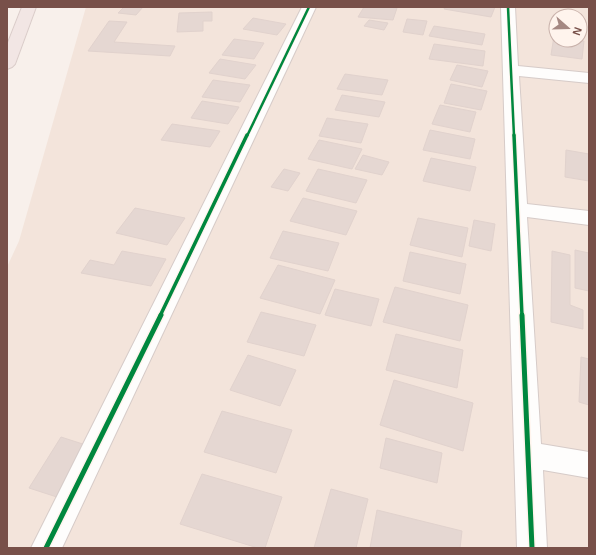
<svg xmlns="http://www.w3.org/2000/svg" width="596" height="555" viewBox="0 0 596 555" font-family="Arial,sans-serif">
<rect width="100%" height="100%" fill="#f8f0eb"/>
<path fill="#f3e4db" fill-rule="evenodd" d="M 86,7 L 589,7 L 589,548 L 7,548 L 7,267 L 19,241 ZM 556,16 L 580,16 L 580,40 L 556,40 Z"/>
<g fill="#e5d7d2" stroke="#e1d2cd">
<polygon points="124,7 143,7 136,15 118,13"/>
<polygon points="364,7 388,7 397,8 393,20 358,17"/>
<polygon points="445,7 495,7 491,17 444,9"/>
<polygon points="212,12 212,21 203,21 203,31 177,32 179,13"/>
<polygon points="554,16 556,16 556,29 552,28"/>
<polygon points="253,18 286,24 277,35 243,29"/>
<polygon points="407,19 427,21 423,35 403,32"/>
<polygon points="369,20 388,23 384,30 364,26"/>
<polygon points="109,21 127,22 114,42 175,46 170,56 88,51"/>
<polygon points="434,26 485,34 482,45 429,36"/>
<polygon points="554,36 556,36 556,40 584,41 582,59 551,55"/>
<polygon points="234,39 264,43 254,59 222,55"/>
<polygon points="434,44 485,51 483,66 429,59"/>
<polygon points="220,59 256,65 245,79 209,73"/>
<polygon points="457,65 488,71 482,87 450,80"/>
<polygon points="345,74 388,80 382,95 337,89"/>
<polygon points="213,80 250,85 240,102 202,97"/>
<polygon points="451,84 487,91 481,110 444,103"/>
<polygon points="342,95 385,102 379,117 335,110"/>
<polygon points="202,101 239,107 228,124 191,118"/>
<polygon points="440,105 476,112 470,132 432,124"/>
<polygon points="327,118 368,124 361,143 319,136"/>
<polygon points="172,124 220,131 210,147 161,140"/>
<polygon points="430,130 475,139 470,159 423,150"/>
<polygon points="319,140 362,149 352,169 308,159"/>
<polygon points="566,150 589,154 589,181 565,177"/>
<polygon points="363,155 389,162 382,175 355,169"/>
<polygon points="431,158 476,167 470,191 423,181"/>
<polygon points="284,169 300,173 288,191 271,187"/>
<polygon points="318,169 367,180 356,203 306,191"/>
<polygon points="303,198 357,211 346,235 290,221"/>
<polygon points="135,208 185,218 167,245 116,233"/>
<polygon points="418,218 468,228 462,257 410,245"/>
<polygon points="474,220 495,224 491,251 469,246"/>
<polygon points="283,231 339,243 328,271 270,258"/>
<polygon points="575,250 589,253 589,291 575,288"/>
<polygon points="122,251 166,259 151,286 81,273 90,260 114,265"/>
<polygon points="552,251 570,255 570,305 583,310 583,329 551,322"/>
<polygon points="410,252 466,264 460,294 403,281"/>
<polygon points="278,265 335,280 320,314 260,298"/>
<polygon points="395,287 468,305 460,341 383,322"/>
<polygon points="335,289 379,299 371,326 325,315"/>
<polygon points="261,312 316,325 304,356 247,342"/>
<polygon points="396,334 463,350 457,388 386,370"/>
<polygon points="248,355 296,370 280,406 230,390"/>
<polygon points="581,357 589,359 589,405 579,402"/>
<polygon points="394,380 473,403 463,451 380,425"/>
<polygon points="222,411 292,430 276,473 204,452"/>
<polygon points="61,437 92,447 63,499 29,488"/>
<polygon points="386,438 442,453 437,483 380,468"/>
<polygon points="202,474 282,497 265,548 258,548 180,524"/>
<polygon points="331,489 368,499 356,548 314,548"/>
<polygon points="377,510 462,531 460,548 370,548"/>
</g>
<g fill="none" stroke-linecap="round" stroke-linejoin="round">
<g stroke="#d6cbc8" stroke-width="2">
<g id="minor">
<polygon points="302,7 316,7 62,548 31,548"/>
<polygon points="501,7 515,7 518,66 589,73 589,83 519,76 527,204 589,211 589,225 527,217 541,444 589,452 589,478 543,470 547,548 517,548"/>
</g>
</g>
<g stroke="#daccc9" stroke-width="2">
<polygon id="highway" points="22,7 36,7 15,64 12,67 7,69 7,45"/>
</g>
<use href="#minor" fill="#fefdfc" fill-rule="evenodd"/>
<use href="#highway" fill="#f2e6e4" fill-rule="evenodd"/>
<g stroke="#fff4ed" stroke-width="4">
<g id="cycleway-far2">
<polyline points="508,7 514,136"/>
<polyline points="247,136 309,7"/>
</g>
</g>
<g stroke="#fff4ed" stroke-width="6">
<g id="cycleway-far1">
<polyline points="514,135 522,316"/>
<polyline points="160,316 247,135"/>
</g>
</g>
<g stroke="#fff4ed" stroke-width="8">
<g id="cycleway">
<polyline points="522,315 532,548"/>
<polyline points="46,548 161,315"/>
</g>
</g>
<use href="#cycleway-far2" stroke="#00873e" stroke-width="2.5"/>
<use href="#cycleway-far1" stroke="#00873e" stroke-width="3.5"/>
<use href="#cycleway" stroke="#00873e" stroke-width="5"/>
</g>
<rect width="596" height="555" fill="none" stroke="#785049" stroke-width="16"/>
<g transform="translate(568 28) rotate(110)"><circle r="19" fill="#fff4ed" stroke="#c9b2ab"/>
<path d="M0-3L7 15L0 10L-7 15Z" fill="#a58882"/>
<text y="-6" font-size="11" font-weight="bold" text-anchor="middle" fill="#785049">N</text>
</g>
</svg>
